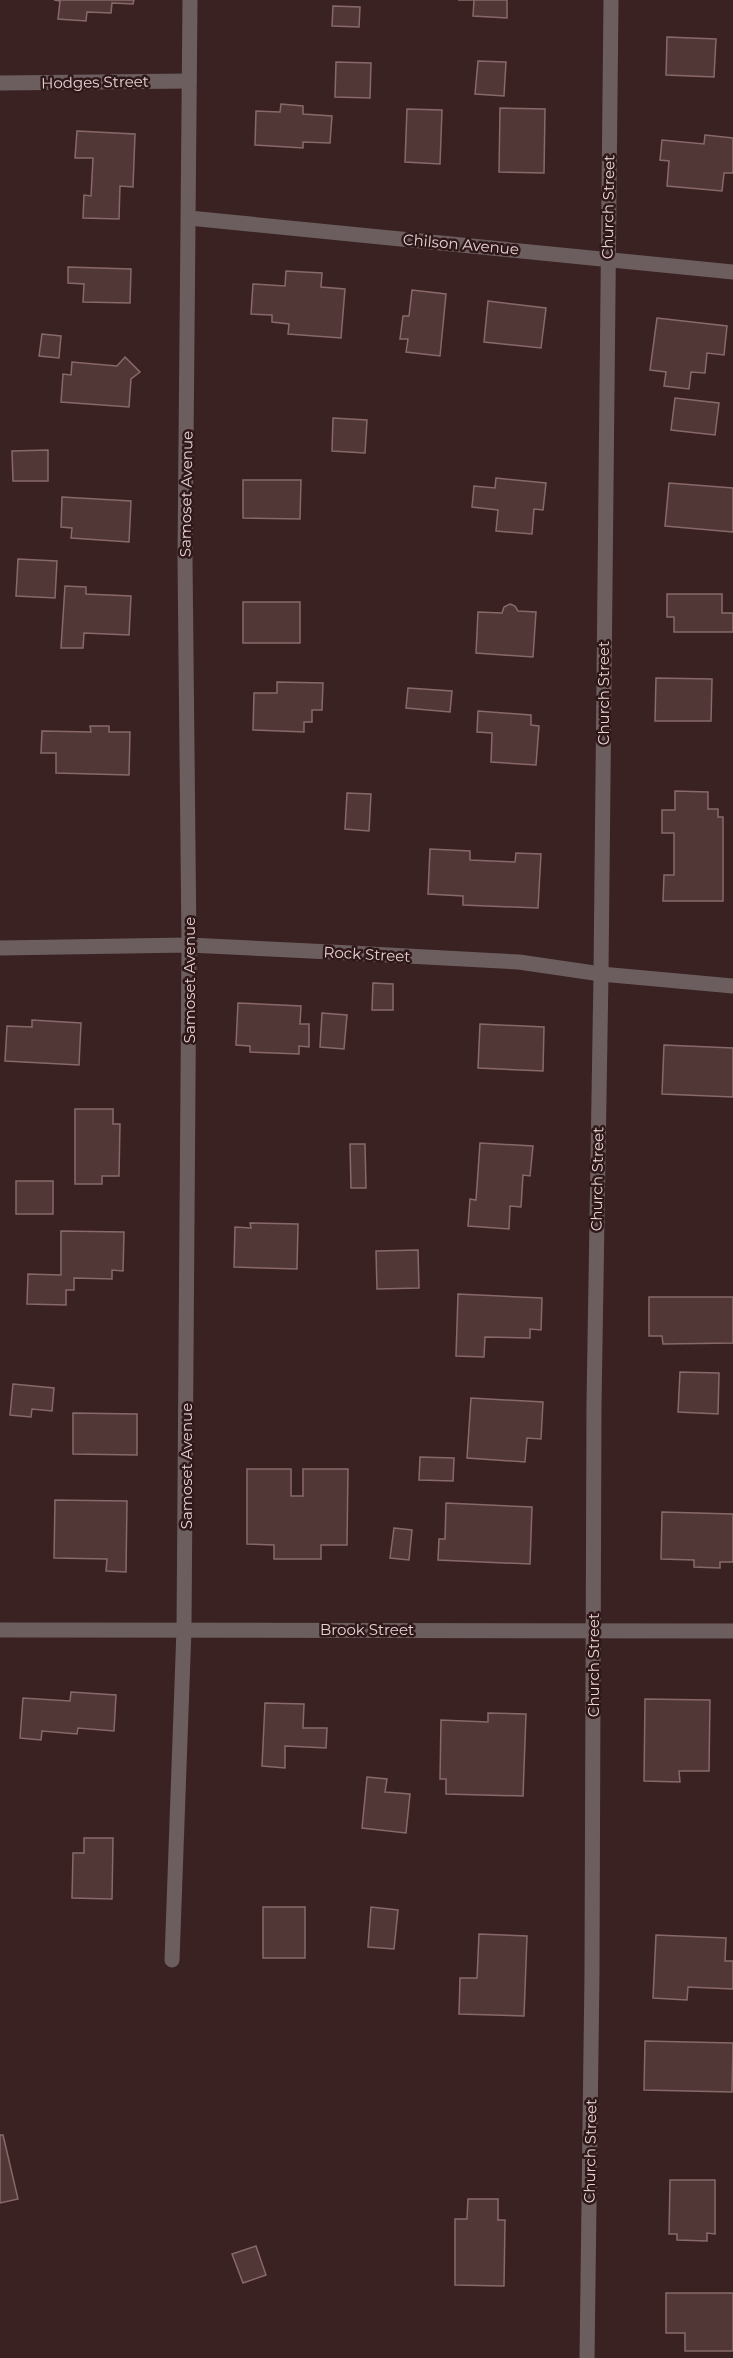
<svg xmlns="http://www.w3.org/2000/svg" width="733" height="2358" viewBox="0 0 733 2358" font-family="Montserrat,sans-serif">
<rect width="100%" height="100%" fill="#3b2222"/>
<g fill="#523737" stroke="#88696a" stroke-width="1.5">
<polygon points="54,0 134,0 133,4 112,3 111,13 87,12 86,21 58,19 60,1"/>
<polygon points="458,0 507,0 507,18 473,16 474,0"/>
<polygon points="333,6 360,7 359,27 332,26"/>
<polygon points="667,37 716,39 714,77 666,75"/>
<polygon points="478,61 506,62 504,96 475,94"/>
<polygon points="336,62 371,63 370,98 335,97"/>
<polygon points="281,104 303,106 303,114 332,116 330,143 303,142 303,148 255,145 256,111 280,112"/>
<polygon points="500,108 545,109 544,173 499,172"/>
<polygon points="407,109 442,110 440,164 405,162"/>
<polygon points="77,131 135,134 133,187 120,186 119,219 83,218 84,195 91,196 93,158 75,158"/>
<polygon points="705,135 733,138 733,173 724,173 722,191 667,186 669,161 660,160 662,140 704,144"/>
<polygon points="68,267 131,269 130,303 83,302 84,284 68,283"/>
<polygon points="286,271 322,273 321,287 345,289 341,338 288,334 289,324 272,322 272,315 251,314 253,284 285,286"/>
<polygon points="412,290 446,294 440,356 406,352 408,339 400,339 403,316 409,316"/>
<polygon points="488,301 546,308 541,348 484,342"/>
<polygon points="657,318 727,326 724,355 707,353 705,373 691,372 689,389 664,386 666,372 650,370"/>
<polygon points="42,334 61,336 59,358 39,356"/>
<polygon points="125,357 140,372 131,379 129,407 61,402 63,374 71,375 72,362 117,366"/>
<polygon points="675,398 719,403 715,435 671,430"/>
<polygon points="333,418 367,420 365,453 332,451"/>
<polygon points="48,450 48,481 13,481 12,451"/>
<polygon points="496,478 546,483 543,510 534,509 532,534 496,531 498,510 472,507 474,486 495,488"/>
<polygon points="243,480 301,480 300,519 243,518"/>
<polygon points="669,483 733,488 733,532 665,526"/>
<polygon points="62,497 131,501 129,542 71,538 72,528 61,527"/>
<polygon points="18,559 57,561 55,598 16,596"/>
<polygon points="65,586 86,587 86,594 131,596 129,635 84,633 83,648 61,648"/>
<polygon points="667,594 722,594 722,613 733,613 733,632 674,632 674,617 667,617"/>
<rect x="243" y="602" width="57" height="41"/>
<polygon points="510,604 515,606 518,611 536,612 533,657 476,653 478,612 502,613 504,607"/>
<polygon points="656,678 712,679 711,721 655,721"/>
<polygon points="277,682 323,683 322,710 312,710 312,722 304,722 304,732 253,730 254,693 277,693"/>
<polygon points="408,688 452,691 450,712 406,708"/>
<polygon points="478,711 531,715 531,725 539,726 536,765 491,762 492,733 477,732"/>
<polygon points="90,726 109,726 109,732 130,732 129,775 56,773 56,753 41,753 42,731 91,732"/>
<polygon points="675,791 708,792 708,809 718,809 718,817 723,817 723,901 663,901 664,875 674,875 674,833 662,833 662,810 675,810"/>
<polygon points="347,793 371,794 369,831 345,829"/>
<polygon points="430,849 470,851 470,860 515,862 516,853 541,854 538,908 463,905 463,896 428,894"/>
<polygon points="373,983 393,984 393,1010 372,1010"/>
<polygon points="238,1003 301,1006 300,1024 309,1024 309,1047 299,1046 299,1054 250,1052 250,1046 236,1045"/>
<polygon points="322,1013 347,1015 344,1049 320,1047"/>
<polygon points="32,1020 81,1023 79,1065 5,1061 7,1026 32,1027"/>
<polygon points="480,1024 544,1027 543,1071 478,1068"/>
<polygon points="664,1045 733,1048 733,1097 662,1094"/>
<polygon points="75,1109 113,1109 113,1124 120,1124 119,1176 102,1176 102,1184 75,1184"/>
<polygon points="480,1143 533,1146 530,1176 523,1175 521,1207 510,1206 509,1229 468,1226 470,1199 476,1200"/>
<polygon points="350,1144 365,1144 366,1188 351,1188"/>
<rect x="16" y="1181" width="37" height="33"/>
<polygon points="250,1223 298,1224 297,1269 234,1267 235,1227 251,1228"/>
<polygon points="61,1231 124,1232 123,1271 112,1270 112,1279 74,1278 74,1290 66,1290 66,1305 27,1304 28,1274 61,1275"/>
<polygon points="418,1250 419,1288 377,1289 376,1251"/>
<polygon points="458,1294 542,1298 541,1330 530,1329 530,1338 485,1337 484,1357 456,1356"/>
<polygon points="649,1297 733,1297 733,1343 663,1344 662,1336 649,1336"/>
<polygon points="680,1372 719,1373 718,1414 678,1412"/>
<polygon points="13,1384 54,1388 52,1411 32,1409 31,1417 10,1415"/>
<polygon points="471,1398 543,1402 541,1439 527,1438 525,1462 467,1458"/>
<polygon points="73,1413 137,1414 137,1455 73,1454"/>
<polygon points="420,1457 454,1458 453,1481 419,1480"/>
<polygon points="247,1469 291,1469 291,1496 303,1496 303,1469 348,1469 347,1545 321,1545 321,1559 274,1559 274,1545 247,1544"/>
<polygon points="55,1500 127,1501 126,1572 106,1571 107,1559 54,1558"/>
<polygon points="446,1503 532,1507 530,1564 438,1560 439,1539 445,1539"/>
<polygon points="662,1512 733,1514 733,1562 720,1562 720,1568 694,1567 694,1560 661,1559"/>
<polygon points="394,1528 412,1530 409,1560 390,1558"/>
<polygon points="71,1692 116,1695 114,1731 78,1728 77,1734 42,1731 41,1740 20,1738 23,1698 70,1701"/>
<polygon points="645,1699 710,1700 709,1771 679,1771 680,1782 644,1781"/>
<polygon points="265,1703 304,1704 303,1728 327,1728 326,1748 285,1746 285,1768 262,1766"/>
<polygon points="488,1713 526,1714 523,1796 446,1794 446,1779 440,1779 441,1720 488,1722"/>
<polygon points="367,1777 387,1779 385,1792 410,1794 406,1833 362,1828"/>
<polygon points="84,1838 113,1838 112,1899 72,1898 73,1853 84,1853"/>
<rect x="263" y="1907" width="42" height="51"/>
<polygon points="371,1907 398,1910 394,1949 368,1947"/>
<polygon points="479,1934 527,1936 524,2016 459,2014 460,1978 477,1978"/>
<polygon points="656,1935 726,1938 725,1961 733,1961 733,1989 688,1987 687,2000 653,1998"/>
<polygon points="645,2041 733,2043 732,2092 644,2090"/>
<polygon points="0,2135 3,2135 18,2199 0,2203"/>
<polygon points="670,2180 715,2180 715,2234 707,2233 707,2241 677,2240 677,2234 669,2234"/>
<polygon points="468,2199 498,2199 498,2220 505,2220 504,2286 455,2285 455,2219 467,2219"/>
<polygon points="256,2246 266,2275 243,2283 232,2254"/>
<polygon points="666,2293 733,2293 733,2351 685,2351 685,2333 666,2333"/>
</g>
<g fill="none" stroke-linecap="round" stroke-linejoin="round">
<g stroke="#6c5e5f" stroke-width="15">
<polyline points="0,83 189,81"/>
<polyline points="189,218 733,272"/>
<polyline points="0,948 189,945 351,953 519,962 601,974 733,986"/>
<polyline points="0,1630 733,1631"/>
<polyline points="172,1960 184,1629 189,945 185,557 190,0"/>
<polyline points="587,2358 592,1973 594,1404 601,974 611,0"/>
</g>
</g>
<g text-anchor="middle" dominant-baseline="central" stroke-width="5" stroke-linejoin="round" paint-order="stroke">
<g font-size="15" fill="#e5d4d4" stroke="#301819">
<text transform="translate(95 82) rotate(-1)">Hodges Street</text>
<text transform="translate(608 207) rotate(-89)">Church Street</text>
<text transform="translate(461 244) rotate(5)">Chilson Avenue</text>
<text transform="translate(186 494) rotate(-89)">Samoset Avenue</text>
<text transform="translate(603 693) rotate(-90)">Church Street</text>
<text transform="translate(367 954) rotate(3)">Rock Street</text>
<text transform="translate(189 980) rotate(-90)">Samoset Avenue</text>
<text transform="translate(597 1179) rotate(-89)">Church Street</text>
<text transform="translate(186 1466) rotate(-90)">Samoset Avenue</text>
<text x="367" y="1629">Brook Street</text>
<text transform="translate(593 1665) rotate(-90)">Church Street</text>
<text transform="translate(590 2151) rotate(-89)">Church Street</text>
</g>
</g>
</svg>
